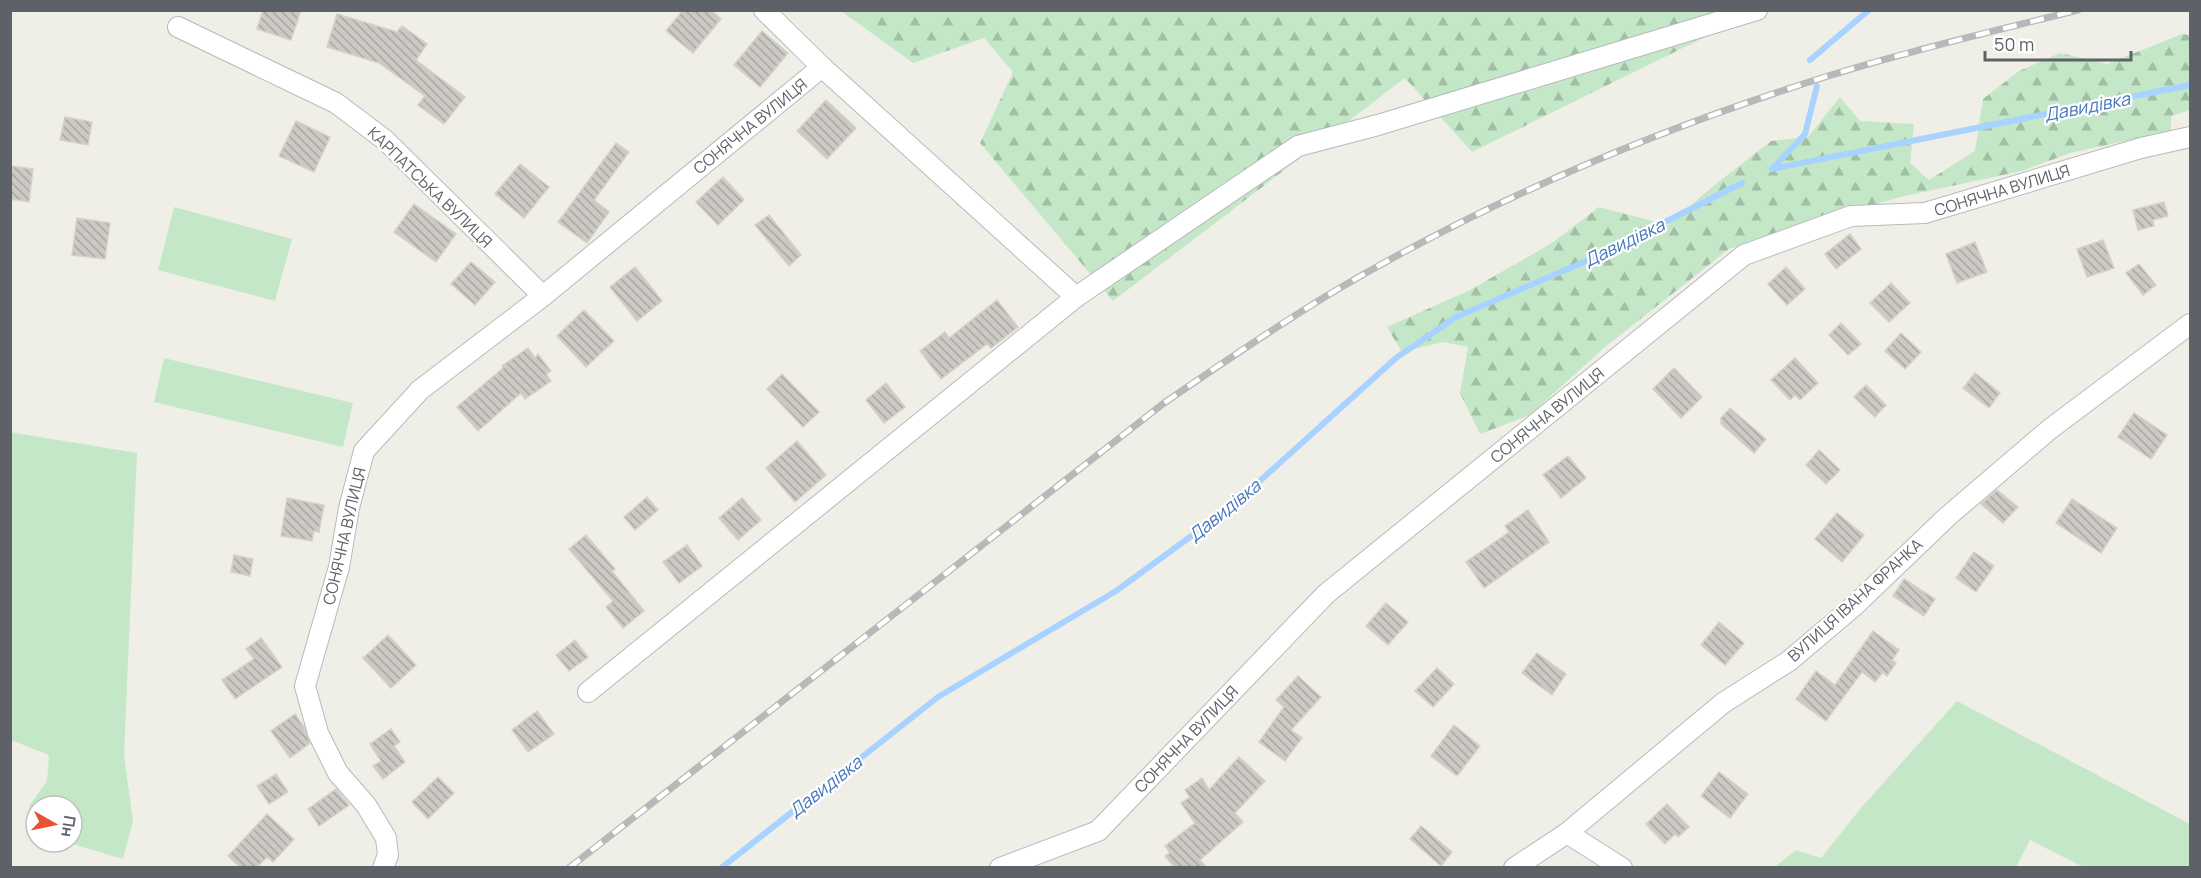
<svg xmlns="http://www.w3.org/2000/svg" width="2201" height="878" viewBox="0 0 2201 878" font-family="Manrope,sans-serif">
<defs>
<pattern id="forest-firs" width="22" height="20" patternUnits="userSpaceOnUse" patternTransform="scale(1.5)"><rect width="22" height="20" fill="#c4e8c7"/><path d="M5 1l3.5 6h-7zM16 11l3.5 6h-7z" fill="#a2bfa5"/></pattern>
<pattern id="building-back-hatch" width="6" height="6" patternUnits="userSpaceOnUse" patternTransform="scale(1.5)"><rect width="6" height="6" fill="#ccc9c4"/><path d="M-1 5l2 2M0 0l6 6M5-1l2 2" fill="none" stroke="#a9a7a3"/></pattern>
</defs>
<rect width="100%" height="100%" fill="#f0efe7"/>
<g fill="url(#forest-firs)">
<polygon points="841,11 1758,11 1472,152 1405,78 1113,301 980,143 1013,72 984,38 913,63"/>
<polygon points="2182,34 2190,35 2190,110 2171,116 2171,131 2070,153 2022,171 1900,197 1729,249 1605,347 1530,415 1480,434 1460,393 1468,347 1443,342 1402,352 1387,327 1470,290 1552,243 1599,207 1668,225 1712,187 1771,141 1808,137 1840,97 1860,121 1914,124 1910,163 1929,180 1975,151 1983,99 2019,71 2060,53 2107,64"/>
</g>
<g fill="#c4e8c7">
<polygon points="174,207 292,239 275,301 158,270"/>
<polygon points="164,358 353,403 343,447 154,402"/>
<polygon points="10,432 137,453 124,755 133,821 123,859 66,842 72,842 72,806 36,806 36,833 34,832 29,806 47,781 49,755 11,740"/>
<polygon points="1957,701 2190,824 2190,867 2083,867 2030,840 2016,867 1775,867 1796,850 1821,858 1860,809"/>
</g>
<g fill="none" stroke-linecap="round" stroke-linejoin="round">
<g stroke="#a8d2ff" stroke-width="6">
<polyline points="1810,60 1869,10"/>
<polyline points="1772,169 2190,85"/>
<polyline points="1772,169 1805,134 1817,86"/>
<polyline points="721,868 938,697 1116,591 1231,507 1396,358 1456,317 1598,256 1742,183"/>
</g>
</g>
<g fill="url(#building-back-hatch)" stroke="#d5d2c5" stroke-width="1.5">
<polygon points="263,10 301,10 291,40 257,29"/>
<polygon points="683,10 711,10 721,19 693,53 666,31"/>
<polygon points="337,14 397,32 402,26 427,44 416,60 465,97 444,124 418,105 425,96 379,63 327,47"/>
<polygon points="762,31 788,53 760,87 734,65"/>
<polygon points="826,100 856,128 827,159 797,131"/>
<polygon points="65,117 92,122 88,145 60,140"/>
<polygon points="296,121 330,137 314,172 279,156"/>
<polygon points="616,143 629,152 594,200 609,212 587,243 558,222"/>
<polygon points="520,164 549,187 524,218 495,194"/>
<polygon points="10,166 33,169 29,202 10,199"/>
<polygon points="723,177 744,200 718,225 696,202"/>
<polygon points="2164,202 2168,216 2153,220 2154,226 2138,230 2133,210"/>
<polygon points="414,204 456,234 436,262 394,232"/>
<polygon points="769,215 801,255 789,266 755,225"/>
<polygon points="77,218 110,223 105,259 72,255"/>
<polygon points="1850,234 1861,249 1836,269 1825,254"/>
<polygon points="2103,240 2114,268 2087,277 2077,249"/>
<polygon points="1975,242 1987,272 1957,283 1946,254"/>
<polygon points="471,262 495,282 475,305 451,284"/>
<polygon points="2139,264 2156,285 2143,295 2126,273"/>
<polygon points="635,267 662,301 637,321 610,287"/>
<polygon points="1786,267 1805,289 1787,305 1768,284"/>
<polygon points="1891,283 1910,303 1889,322 1870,303"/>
<polygon points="997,300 1018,327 991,348 987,344 941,379 920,351 945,332 949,338"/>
<polygon points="584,310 614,341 586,367 557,336"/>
<polygon points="1841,323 1861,344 1848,355 1829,335"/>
<polygon points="1901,333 1921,352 1905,369 1885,351"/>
<polygon points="528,348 535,358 538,354 551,371 546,374 551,381 525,399 521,393 478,431 457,407 503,368 502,366"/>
<polygon points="1795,358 1818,383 1800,400 1795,395 1790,400 1771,380"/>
<polygon points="1674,368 1702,397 1681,418 1653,389"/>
<polygon points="1975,373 2000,393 1989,408 1963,388"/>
<polygon points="782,374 819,412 803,427 767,389"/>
<polygon points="886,383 905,407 884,423 866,400"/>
<polygon points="1866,385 1886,405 1875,417 1854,397"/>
<polygon points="1730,408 1766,439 1754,453 1721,424 1721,418"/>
<polygon points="2134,413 2167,435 2151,459 2118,437"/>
<polygon points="797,441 826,475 795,502 766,468"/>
<polygon points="1819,450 1840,470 1826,484 1806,465"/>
<polygon points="1568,456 1586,478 1561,498 1543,475"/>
<polygon points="1997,490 2018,507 2003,523 1981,504"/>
<polygon points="647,497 658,510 635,530 624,517"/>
<polygon points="287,498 324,505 319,532 314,531 312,541 281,536"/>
<polygon points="742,498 761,520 738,540 719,518"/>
<polygon points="2072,499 2117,528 2101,553 2056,523"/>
<polygon points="1528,510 1549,542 1484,588 1466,562 1509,532 1505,526"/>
<polygon points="1837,513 1864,535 1842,562 1815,539"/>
<polygon points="586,535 615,569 612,571 644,611 623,628 606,607 613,601 569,549"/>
<polygon points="687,545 702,566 679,583 663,562"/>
<polygon points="1974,552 1994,566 1976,592 1956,578"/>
<polygon points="234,555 253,559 250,576 231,572"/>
<polygon points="1904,579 1935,599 1924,616 1893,596"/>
<polygon points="1386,603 1408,622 1388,645 1366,626"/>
<polygon points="1719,622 1744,643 1725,665 1701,645"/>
<polygon points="1873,631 1899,650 1892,660 1896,663 1887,676 1883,672 1875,682 1862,672 1826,721 1796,699 1816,671 1835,685"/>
<polygon points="388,635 416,665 391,688 363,658"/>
<polygon points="261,638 282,667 235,699 222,680 254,659 246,649"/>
<polygon points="575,640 588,657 569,671 556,655"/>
<polygon points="1537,653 1566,674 1552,695 1522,673"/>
<polygon points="1437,668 1454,684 1433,707 1415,691"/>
<polygon points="1298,676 1321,697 1291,730 1302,738 1285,761 1259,742 1284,707 1276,700"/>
<polygon points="537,711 554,734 528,752 512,730"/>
<polygon points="295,714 304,727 310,743 290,758 271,731"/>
<polygon points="1454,725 1480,746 1457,776 1431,756"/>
<polygon points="391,729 400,742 394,746 405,762 383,779 373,766 381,761 370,744"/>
<polygon points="1239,757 1265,781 1235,813 1243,822 1200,860 1206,867 1174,867 1165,856 1170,853 1165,846 1195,823 1181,803 1190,797 1185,790 1202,778 1209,790"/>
<polygon points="1719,772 1748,794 1730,818 1701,796"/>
<polygon points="276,774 288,792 269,804 257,786"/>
<polygon points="438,777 454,793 428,819 412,802"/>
<polygon points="336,789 349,805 319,826 308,809"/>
<polygon points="1667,804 1689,827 1678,837 1675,834 1665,844 1646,824"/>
<polygon points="267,814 294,839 273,862 267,857 257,867 240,867 228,856"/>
<polygon points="1421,826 1452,852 1441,866 1410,839"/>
</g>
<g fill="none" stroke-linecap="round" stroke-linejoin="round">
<g stroke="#b7b9bd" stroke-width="22">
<g id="minor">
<polyline points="178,27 336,103 385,140 543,296"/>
<polyline points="1076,297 1298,146 1378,125 1757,10"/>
<polyline points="588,692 1076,297 822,67 764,10"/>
<polyline points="1567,833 1622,868"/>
<polyline points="383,868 388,855 386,838 366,805 338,773 318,733 305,686 339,567 349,508 364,451 420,390 543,296 822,67"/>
<polyline points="1000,868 1098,831 1326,594 1744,255 1851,216 1925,213 2141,148 2190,137"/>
<polyline points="1514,868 1567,833 1723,703 1789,661 1854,606 1948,516 2050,429 2190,324"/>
</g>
</g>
<use href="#minor" stroke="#fff" stroke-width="20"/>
<g stroke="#b7b8b8" stroke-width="7">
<path id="rail" d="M 569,868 L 1164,403 C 1218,366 1272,329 1328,295 C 1477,206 1641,136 1806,83 C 1895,54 1987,33 2078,10"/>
</g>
<use href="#rail" stroke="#fff" stroke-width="4.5" stroke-dasharray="14" stroke-linecap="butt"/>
</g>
<g text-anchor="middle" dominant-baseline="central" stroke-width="4.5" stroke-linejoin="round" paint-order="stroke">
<g font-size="16" fill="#5e6167" stroke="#fff">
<text transform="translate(750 126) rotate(-39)">СОНЯЧНА ВУЛИЦЯ</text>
<text transform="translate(430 187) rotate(44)">КАРПАТСЬКА ВУЛИЦЯ</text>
<text transform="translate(2002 190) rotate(-17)">СОНЯЧНА ВУЛИЦЯ</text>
<text transform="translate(1547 415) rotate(-39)">СОНЯЧНА ВУЛИЦЯ</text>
<text transform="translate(344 536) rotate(-77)">СОНЯЧНА ВУЛИЦЯ</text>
<text transform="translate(1855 600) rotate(-42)">ВУЛИЦЯ ІВАНА ФРАНКА</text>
<text transform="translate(1186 739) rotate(-46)">СОНЯЧНА ВУЛИЦЯ</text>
</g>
<g font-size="18" font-style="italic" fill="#4675bc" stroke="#fff">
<text transform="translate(2087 106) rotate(-11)">Давидівка</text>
<text transform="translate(1624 242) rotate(-26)">Давидівка</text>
<text transform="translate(1224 510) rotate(-39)">Давидівка</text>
<text transform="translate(825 786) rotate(-38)">Давидівка</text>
</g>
</g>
<rect width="2201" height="878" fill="none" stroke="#5e6167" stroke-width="24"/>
<g transform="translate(54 824) rotate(99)"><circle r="28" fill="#ffffff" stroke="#bfc0c2" stroke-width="1.5"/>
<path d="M0-4.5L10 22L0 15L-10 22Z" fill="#ea5133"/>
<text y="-9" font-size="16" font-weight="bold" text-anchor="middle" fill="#5e6167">Пн</text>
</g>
<path d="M1985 51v9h146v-9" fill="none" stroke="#5e6167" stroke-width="3"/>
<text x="1994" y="51" font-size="18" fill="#5e6167" stroke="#ffffff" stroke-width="4.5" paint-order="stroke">50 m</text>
</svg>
